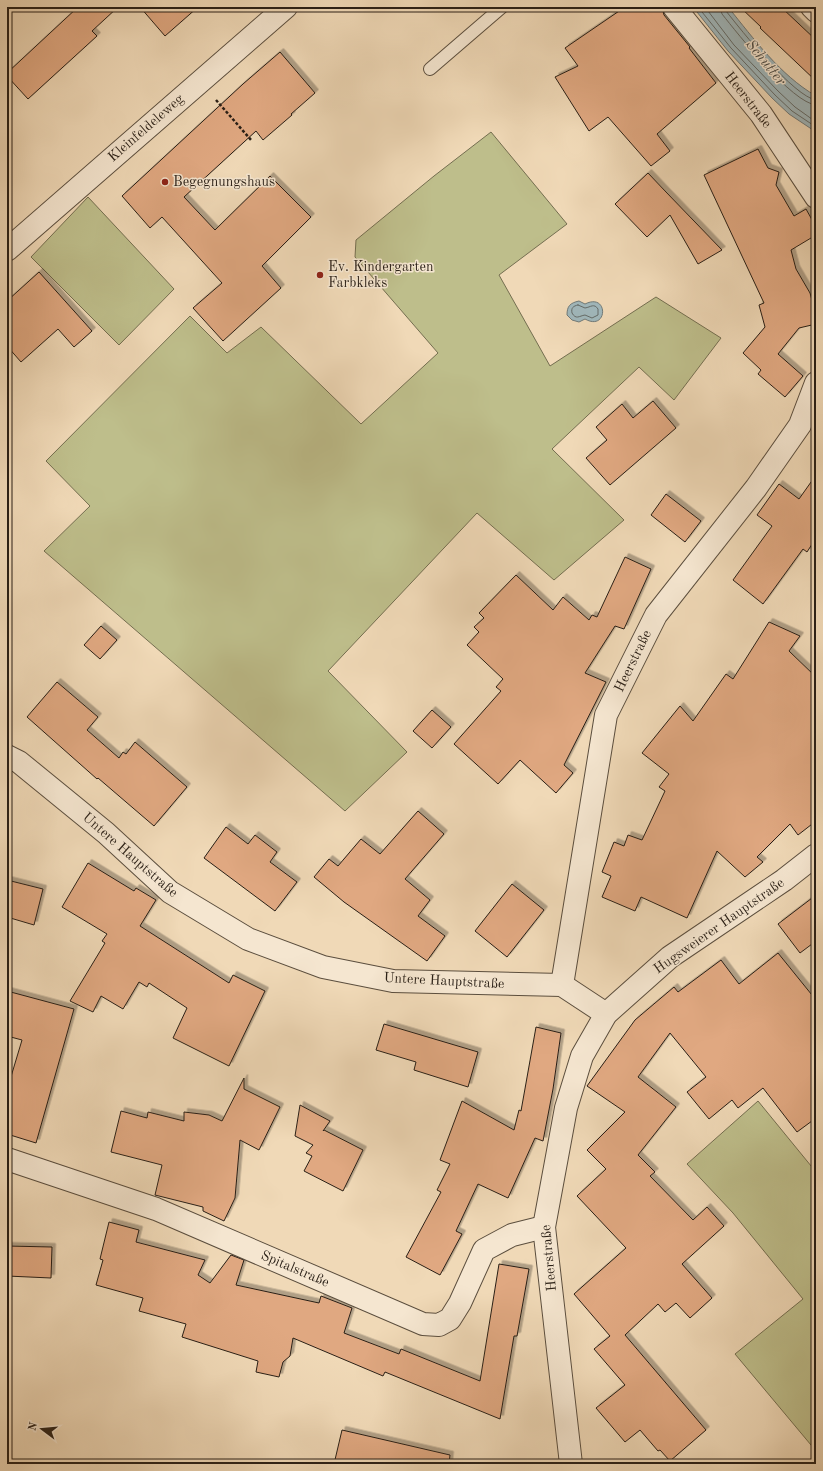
<svg xmlns="http://www.w3.org/2000/svg" width="823" height="1471" viewBox="0 0 823 1471" font-family="'Old Standard TT',serif">
<defs>
<filter id="shadow"><feDropShadow dx="3.5" dy="-3.5" stdDeviation="0" flood-color="#0004"/></filter>
</defs>
<rect width="100%" height="100%" fill="#f0d9b7"/>
<filter id="stains"><feTurbulence type="fractalNoise" baseFrequency=".005" numOctaves="4"/><feColorMatrix values="0 0 0 0 .2 0 0 0 0 .09 0 0 0 0 .02 0 0 0 .5 -.17"/></filter>
<radialGradient id="worn" r=".72"><stop offset=".6" stop-color="#630" stop-opacity="0"/><stop offset="1" stop-color="#630" stop-opacity=".3"/></radialGradient>
<g fill="#bebe8b" stroke="#746e50">
<polygon points="491,132 567,224 499,275 550,366 656,297 721,338 674,400 639,367 552,449 624,520 554,580 477,513 328,671 407,752 345,811 44,551 90,506 46,461 190,316 227,353 261,327 361,424 438,353 355,257 356,240 434,176"/>
<polygon points="88,197 174,289 119,345 31,257"/>
<polygon points="758,1101 816,1172 816,1451 735,1354 803,1299 733,1213 687,1164"/>
</g>
<g fill="#a0b7bb" stroke="#707a79">
<path d="M 693,7 L 728,7 C 754,39 780,75 816,96 L 816,132 L 789,114 L 772,98 L 728,51 Z"/>
<path d="M 579,301 L 585,304 C 609,292 608,332 585,319 L 579,322 L 572,320 L 567,315 C 567,306 570,303 579,301 Z"/>
</g>
<g fill="none" stroke-linecap="round" stroke-linejoin="round">
<g stroke="#646b68" stroke-width="1">
<polyline points="698,7 731,48 775,95 792,111 816,127"/>
<polyline points="705,7 734,45 778,91 795,107 816,122"/>
<path d="M 720,7 L 722,14 C 738,34 792,103 816,105"/>
<path d="M 725,7 L 726,11 C 741,30 794,97 816,100"/>
<path d="M 578,305 L 585,308 C 591,307 594,303 598,309 L 598,315 L 592,318 L 585,315 C 579,316 576,320 572,313 C 571,308 573,306 578,305 Z"/>
</g>
</g>
<g fill="#e0a881" stroke="#291f16" filter="url(#shadow)">
<polygon points="78,7 118,7 92,31 97,36 28,99 7,76 7,73"/>
<polygon points="140,7 198,7 165,36"/>
<polygon points="625,7 662,7 664,15 690,47 689,48 716,83 657,134 670,151 651,166 608,117 589,131 555,77 578,66 565,48"/>
<polygon points="740,7 781,7 816,40 816,81 760,28 761,27"/>
<polygon points="280,52 315,93 291,114 292,115 263,140 256,131 184,197 215,230 270,176 311,217 262,266 281,288 223,341 193,308 222,283 162,217 150,228 122,196 243,84"/>
<polygon points="758,149 768,168 779,172 776,185 794,216 806,209 816,227 816,235 791,250 796,269 810,293 816,315 816,324 799,328 778,354 803,376 785,397 758,374 761,370 743,353 765,327 759,305 764,303 704,175"/>
<polygon points="648,173 666,192 722,250 698,264 670,215 647,237 615,204"/>
<polygon points="39,272 92,331 74,347 58,329 21,362 7,346 7,301"/>
<polygon points="653,401 676,428 610,485 586,458 607,440 596,427 622,404 633,418"/>
<polygon points="816,475 816,538 807,552 803,549 763,604 733,580 772,526 757,515 779,484 799,499"/>
<polygon points="666,494 701,521 685,542 651,515"/>
<polygon points="625,557 651,569 624,629 615,626 585,673 606,682 564,765 573,773 556,793 520,760 498,784 454,744 501,691 496,687 503,679 467,645 479,632 474,627 484,618 479,613 516,575 553,610 563,597 589,620 592,615 597,617"/>
<polygon points="769,622 800,636 789,651 816,677 816,821 798,835 790,824 757,857 763,862 745,877 717,851 687,918 641,897 635,911 602,897 611,876 602,872 614,842 624,846 628,835 642,840 665,791 659,787 669,774 642,753 680,706 693,721 726,674 733,679"/>
<polygon points="101,626 117,640 100,659 84,645"/>
<polygon points="57,682 98,717 87,730 119,758 123,752 126,754 135,742 187,787 154,826 98,778 97,779 27,717"/>
<polygon points="432,710 451,727 432,748 413,731"/>
<polygon points="418,811 444,834 405,879 430,900 418,916 445,936 427,961 344,902 314,877 329,859 338,866 361,839 380,854"/>
<polygon points="226,827 248,844 255,835 277,852 270,862 297,882 275,911 204,858"/>
<polygon points="88,863 134,891 136,888 156,900 140,926 229,983 233,975 265,991 229,1066 173,1038 187,1008 149,983 147,987 139,982 123,1009 101,996 93,1012 70,1001 105,943 102,941 107,934 62,907"/>
<polygon points="7,880 43,889 34,925 7,917"/>
<polygon points="512,884 544,910 507,957 475,931"/>
<polygon points="816,895 816,941 800,953 778,924"/>
<polygon points="778,953 816,1000 816,1118 797,1132 763,1088 738,1108 732,1100 709,1119 687,1092 706,1077 670,1033 638,1077 676,1107 638,1155 655,1172 650,1176 693,1220 707,1207 724,1226 682,1264 712,1298 690,1318 676,1303 665,1312 658,1304 625,1335 706,1430 670,1461 660,1450 658,1451 640,1430 625,1442 596,1408 625,1385 594,1349 610,1336 574,1294 626,1248 577,1196 606,1169 587,1150 625,1112 587,1086 635,1020 674,987 678,992 721,960 739,984"/>
<polygon points="7,991 74,1009 36,1143 7,1134 7,1090 22,1040 7,1036"/>
<polygon points="384,1024 478,1052 468,1087 414,1070 416,1062 376,1050"/>
<polygon points="536,1027 561,1033 553,1089 543,1141 535,1138 508,1198 478,1184 456,1231 462,1234 440,1275 406,1257 441,1192 437,1190 450,1164 440,1160 462,1101 514,1130 519,1110 521,1111"/>
<polygon points="244,1078 244,1089 280,1107 259,1150 240,1140 235,1198 224,1221 203,1211 203,1207 155,1195 162,1165 111,1152 121,1111 147,1118 148,1112 184,1121 184,1112 209,1115 222,1121"/>
<polygon points="300,1105 330,1121 323,1131 324,1130 363,1150 343,1191 304,1171 312,1156 306,1153 313,1145 295,1136"/>
<polygon points="109,1222 139,1230 136,1242 205,1260 198,1275 210,1283 231,1255 244,1260 236,1285 319,1303 321,1296 352,1308 344,1333 399,1354 401,1349 480,1381 499,1264 529,1269 517,1336 514,1336 500,1419 385,1372 383,1376 293,1338 290,1356 283,1362 279,1377 256,1372 258,1361 182,1337 186,1324 139,1311 143,1298 96,1285 103,1260 100,1259"/>
<polygon points="7,1246 52,1247 51,1278 7,1276"/>
<polygon points="342,1430 450,1455 449,1464 334,1464"/>
</g>
<g fill="none" stroke-linecap="round" stroke-linejoin="round">
<g stroke="#5b4e3e" stroke-width="14">
<polyline id="service" points="430,69 502,7"/>
</g>
<g stroke="#5b4e3e" stroke-width="24">
<g id="minor">
<polyline points="674,7 761,114 816,197"/>
<polyline points="812,7 816,11"/>
<polyline points="7,250 286,7"/>
<polyline points="7,756 19,762 106,833 170,892 248,939 323,967 393,981 562,985 606,1014"/>
<polyline points="562,985 606,715 656,615 756,488 800,425 816,383"/>
<polyline points="7,1159 156,1209 423,1324 439,1325 450,1319 460,1303 484,1250 512,1235 544,1227"/>
<polyline points="571,1464 544,1227 566,1108 582,1056 606,1014 670,957 784,880 816,855"/>
</g>
</g>
<polyline stroke="#291f16" stroke-width="2.5" stroke-dasharray="3 2" stroke-linecap="butt" points="216,100 252,141"/>
<use href="#service" stroke="#f5e6d0" stroke-width="12"/>
<use href="#minor" stroke="#f5e6d0" stroke-width="22"/>
</g>
<g fill="#8f2418" stroke="#f5e6d0" stroke-width="1.5">
<circle cx="165" cy="182" r="4"/>
<circle cx="320" cy="275" r="4"/>
</g>
<g text-anchor="middle" dominant-baseline="central" stroke-width="3" stroke-linejoin="round" paint-order="stroke">
<g font-size="14" fill="#291f16" stroke="#f5e6d0">
<text transform="translate(748 100) rotate(52)">Heerstraße</text>
<text transform="translate(146 128) rotate(-41)">Kleinfeldeleweg</text>
<text transform="translate(633 661) rotate(-64)">Heerstraße</text>
<text transform="translate(130 855) rotate(41)">Untere Hauptstraße</text>
<text transform="translate(719 926) rotate(-35)">Hugsweierer Hauptstraße</text>
<text transform="translate(444 981) rotate(3)">Untere Hauptstraße</text>
<text transform="translate(549 1258) rotate(-95)">Heerstraße</text>
<text transform="translate(295 1269) rotate(23)">Spitalstraße</text>
</g>
<g font-size="14" fill="#291f16" stroke="#f5e6d0" text-anchor="start">
<text x="173" y="182">Begegnungshaus</text>
<text x="328" y="267">Ev. Kindergarten<tspan x="328" dy="16">Farbkleks</tspan></text>
</g>
<g font-size="15" font-style="italic" fill="#4d4d48" stroke="#f5e6d0">
<text transform="translate(765 63) rotate(51)">Schutter</text>
</g>
</g>
<rect width="823" height="1471" fill="none" stroke="#f0d9b7" stroke-width="24"/>
<rect x="8" y="8" width="807" height="1455" fill="none" stroke="#291f16" stroke-width="2"/>
<rect x="12" y="12" width="799" height="1447" fill="none" stroke="#291f16"/>
<g transform="translate(42 1429) rotate(286)" stroke="#f5e6d0" stroke-width="3" paint-order="stroke">
<path d="M0-3L7 15L0 10L-7 15Z" fill="#291f16"/>
<text y="-6" font-size="11" font-weight="bold" text-anchor="middle" fill="#291f16">N</text>
</g>
<rect width="100%" height="100%" filter="url(#stains)"/>
<rect width="100%" height="100%" fill="url(#worn)"/>
</svg>
